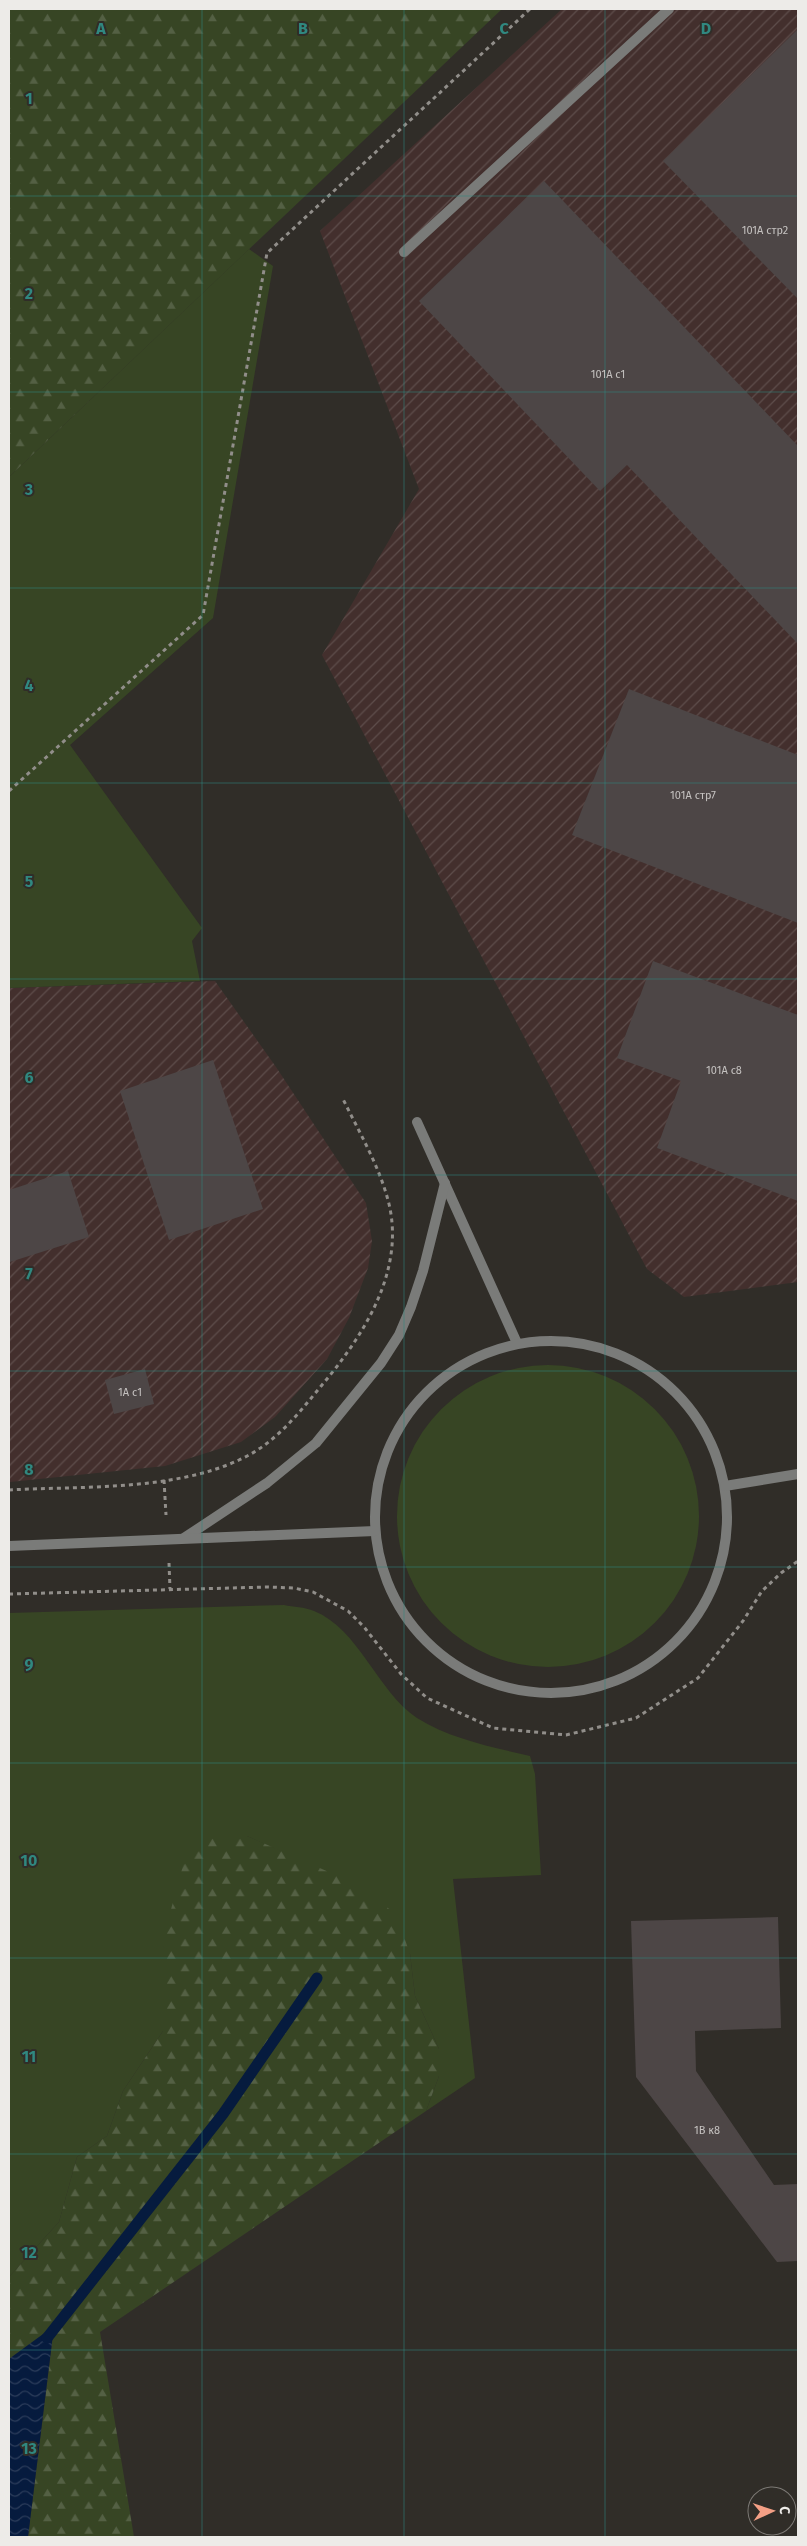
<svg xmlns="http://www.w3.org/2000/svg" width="807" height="2546" viewBox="0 0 807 2546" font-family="'Fira Sans',sans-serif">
<defs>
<pattern id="industrial-furrows" width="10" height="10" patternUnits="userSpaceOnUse" patternTransform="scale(1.25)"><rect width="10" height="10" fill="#432f2d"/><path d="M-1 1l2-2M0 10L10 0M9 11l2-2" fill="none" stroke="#5e4d4b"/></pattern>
<pattern id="forest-firs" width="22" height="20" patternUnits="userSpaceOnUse" patternTransform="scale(1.25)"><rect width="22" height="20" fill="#374524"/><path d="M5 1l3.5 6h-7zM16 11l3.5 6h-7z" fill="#546044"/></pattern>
<pattern id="water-waves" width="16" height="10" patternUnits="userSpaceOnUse" patternTransform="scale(1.25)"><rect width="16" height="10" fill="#061b3e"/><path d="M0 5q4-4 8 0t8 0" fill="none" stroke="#2b3c5a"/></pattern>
</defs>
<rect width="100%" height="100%" fill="#302d28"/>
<g fill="url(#industrial-furrows)">
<polygon points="562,9 798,9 798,1282 684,1297 647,1269 322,655 419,489 320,231"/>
<polygon points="215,981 276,1067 366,1203 372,1241 368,1268 349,1318 327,1359 275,1417 241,1442 165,1466 10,1482 9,988"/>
</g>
<g fill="#374524">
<polygon points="249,249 273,266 213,618 70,745 202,928 192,941 200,981 9,988 9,477"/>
<circle cx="548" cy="1516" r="151"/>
<path d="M 284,1605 C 293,1607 305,1607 314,1611 C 359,1629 377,1691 417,1718 C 450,1739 492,1747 530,1756 L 535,1774 L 541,1875 L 453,1879 L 475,2078 L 426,2111 L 439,2076 L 439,2049 L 415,1996 L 410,1954 L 295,1858 L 247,1836 L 163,1948 L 163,2031 L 123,2091 L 107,2136 L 77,2157 L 59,2222 L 9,2277 L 9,1613 Z"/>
</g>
<g fill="url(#forest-firs)">
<polygon points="9,9 502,9 9,477"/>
<polygon points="247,1836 356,1884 396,1914 410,1954 415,1996 439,2049 439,2076 426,2111 100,2332 134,2537 28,2537 54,2327 9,2359 9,2277 59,2222 77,2157 107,2136 123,2091 163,2031 163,1948 170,1913 185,1858 205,1838"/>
</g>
<polygon fill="url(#water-waves)" points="54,2326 28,2537 9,2537 9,2359"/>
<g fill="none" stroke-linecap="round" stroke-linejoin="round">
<polyline stroke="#061b3e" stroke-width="11" points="47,2338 223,2114 317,1978"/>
</g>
<g fill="#4d4646">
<polygon points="798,29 798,299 663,161"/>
<polygon points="544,181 798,446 798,644 627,465 600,491 419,301"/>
<polygon points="629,689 798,755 798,923 572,835"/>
<polygon points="653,961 798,1015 798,1201 657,1148 681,1081 617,1058"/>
<polygon points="213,1060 263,1209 169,1240 120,1091"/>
<polygon points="68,1171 89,1237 10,1262 9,1190"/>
<polygon points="145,1369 154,1404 114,1414 105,1380"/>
<polygon points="778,1917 781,2028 695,2031 696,2071 774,2185 798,2184 798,2261 777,2262 636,2077 631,1921"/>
</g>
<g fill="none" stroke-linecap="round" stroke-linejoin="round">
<g stroke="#918e8a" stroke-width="3" stroke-dasharray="4 4" stroke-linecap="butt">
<polyline points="9,791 203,615 267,253 530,9"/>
<polyline points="164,1480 166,1515"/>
<path d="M 9,1490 C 82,1486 172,1491 239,1460 C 275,1444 298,1414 322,1385 C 363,1336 405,1272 389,1204 C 380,1167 359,1132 342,1097"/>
<polyline points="169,1563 170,1589"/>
<polyline points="9,1594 268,1587 294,1588 313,1592 348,1611 364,1627 401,1674 427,1698 493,1728 566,1735 636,1718 698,1678 743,1621 762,1591 781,1573 798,1561"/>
</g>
<polyline stroke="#7a7b79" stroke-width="10" points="404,252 669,9"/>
<g stroke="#7a7b79" stroke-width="10">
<polyline points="417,1122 517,1343"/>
<circle cx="551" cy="1517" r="176"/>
<polyline points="725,1486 798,1474"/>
<polyline points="184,1538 267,1483 316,1443 381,1363 399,1335 411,1307 423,1271 445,1183"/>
<polyline points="9,1546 375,1531"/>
</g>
</g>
<path fill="none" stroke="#308880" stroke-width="1" stroke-opacity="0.55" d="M 202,9 L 202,2537M 404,9 L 404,2537M 605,9 L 605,2537M 9,196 L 798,196M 9,392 L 798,392M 9,588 L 798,588M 9,783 L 798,783M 9,979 L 798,979M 9,1175 L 798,1175M 9,1371 L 798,1371M 9,1567 L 798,1567M 9,1763 L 798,1763M 9,1958 L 798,1958M 9,2154 L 798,2154M 9,2350 L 798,2350"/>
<g text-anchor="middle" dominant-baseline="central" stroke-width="4" stroke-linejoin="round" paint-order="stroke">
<g font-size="11" fill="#c5c2c0">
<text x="765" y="230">101А стр2</text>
<text x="608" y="374">101А с1</text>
<text x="693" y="795">101А стр7</text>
<text x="724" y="1070">101А с8</text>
<text x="130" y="1392">1А с1</text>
<text x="707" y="2130">1В к8</text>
</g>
</g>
<g font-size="16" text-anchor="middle" font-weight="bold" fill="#308880" stroke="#302d28" stroke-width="4" stroke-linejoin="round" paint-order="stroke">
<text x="101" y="34">A</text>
<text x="303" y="34">B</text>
<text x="504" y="34">C</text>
<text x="706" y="34">D</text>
<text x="29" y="104">1</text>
<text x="29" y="299">2</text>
<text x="29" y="495">3</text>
<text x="29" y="691">4</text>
<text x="29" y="887">5</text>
<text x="29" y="1083">6</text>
<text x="29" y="1279">7</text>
<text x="29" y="1475">8</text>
<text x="29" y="1670">9</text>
<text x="29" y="1866">10</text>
<text x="29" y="2062">11</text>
<text x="29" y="2258">12</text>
<text x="29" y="2454">13</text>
</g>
<rect width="807" height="2546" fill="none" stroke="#edebe8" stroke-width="20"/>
<g transform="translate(772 2511) rotate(87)"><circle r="24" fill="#302d28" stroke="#7c7975"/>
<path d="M0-4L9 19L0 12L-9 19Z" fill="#f39f85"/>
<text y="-8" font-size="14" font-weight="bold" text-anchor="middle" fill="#edebe8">С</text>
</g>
</svg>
